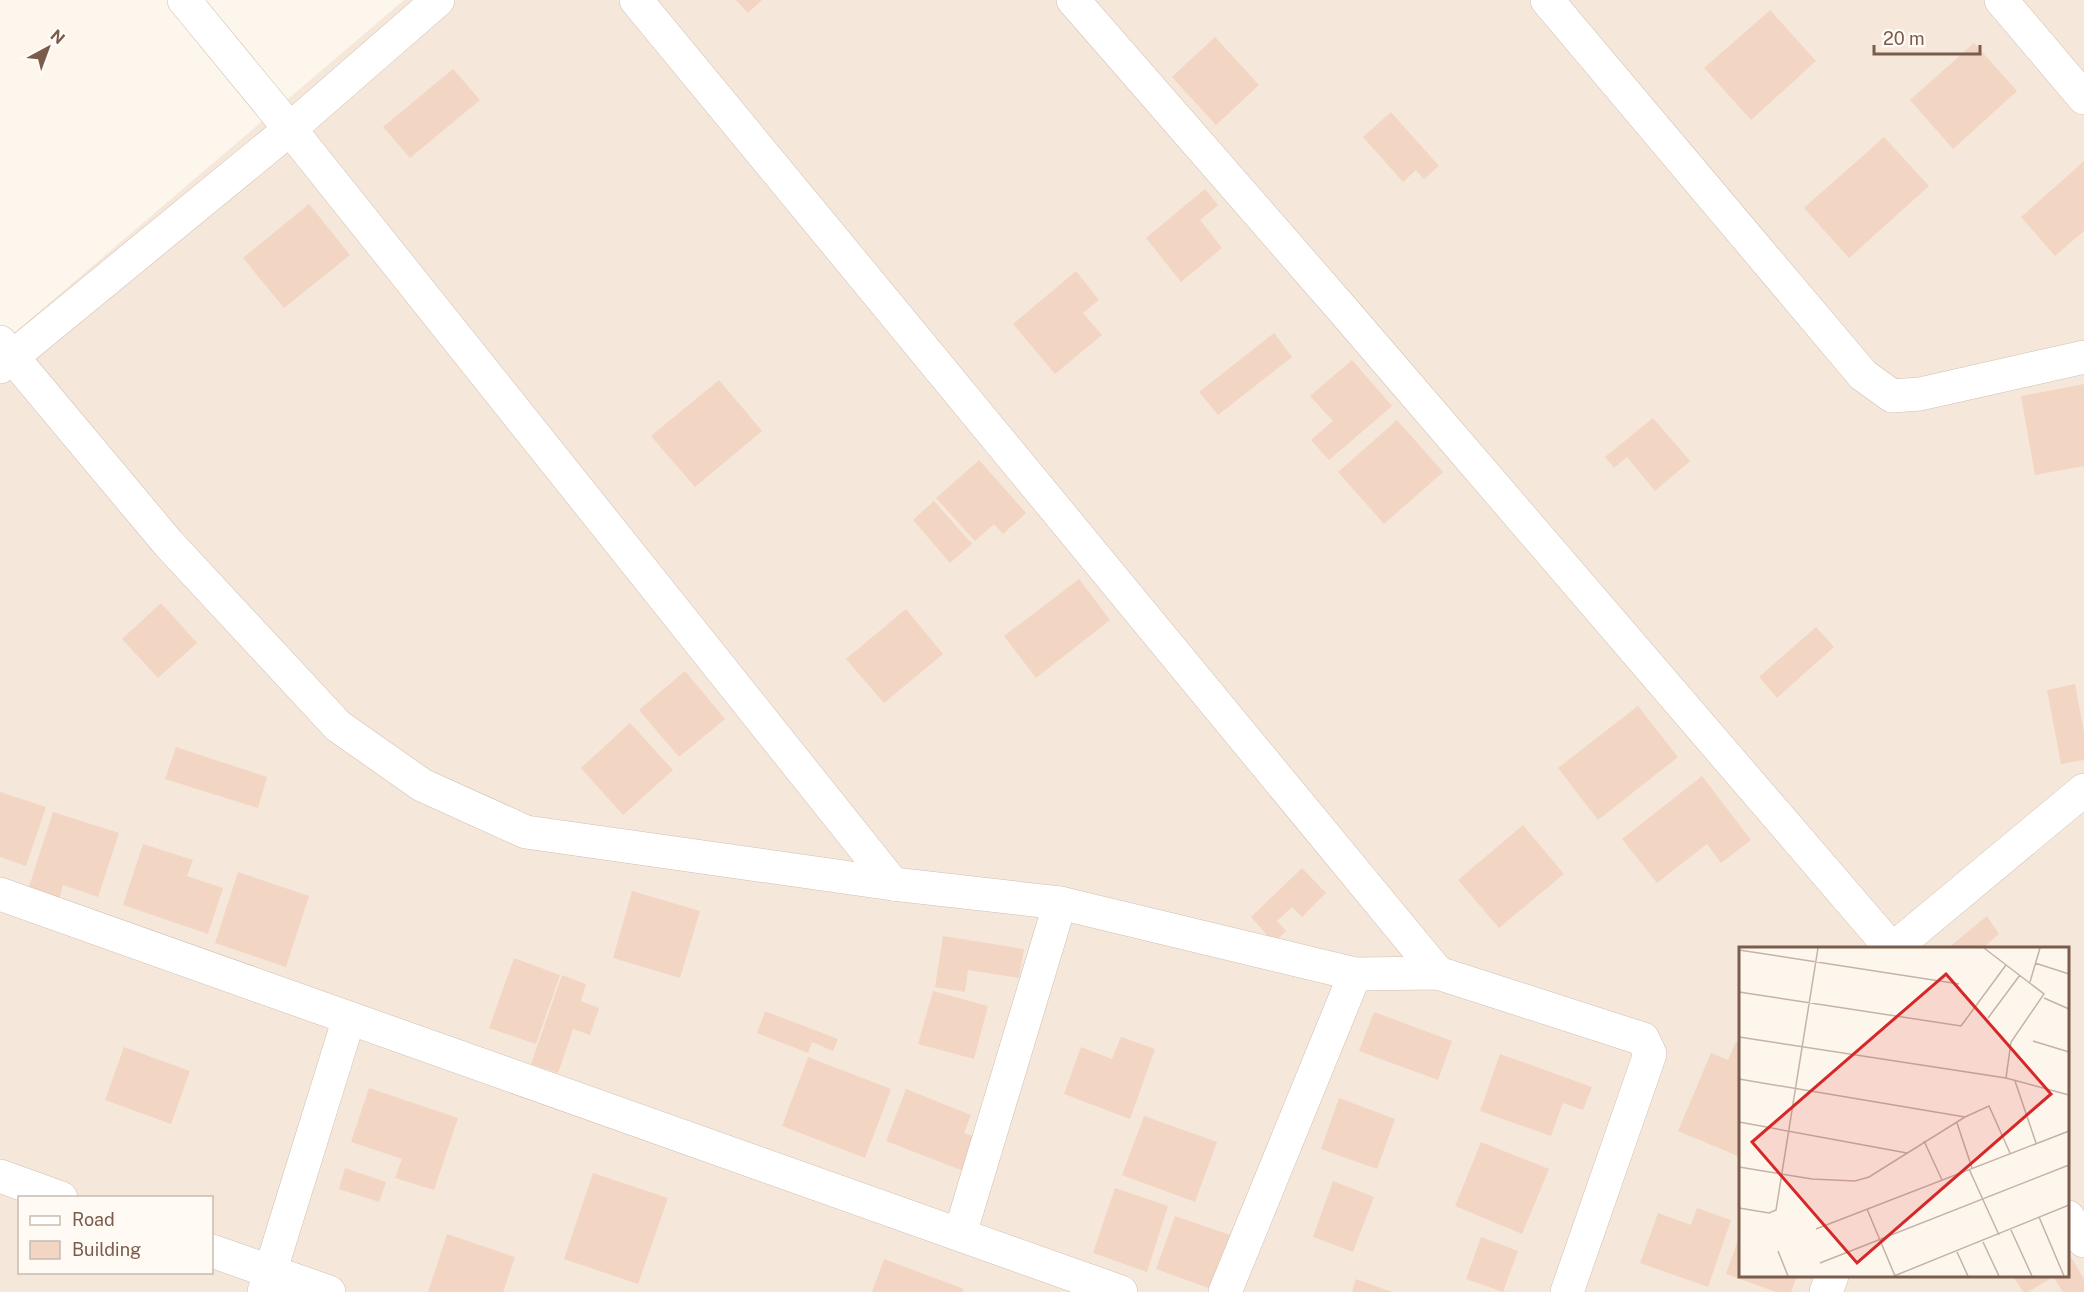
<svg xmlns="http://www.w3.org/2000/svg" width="2084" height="1292" viewBox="0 0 2084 1292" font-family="'Public Sans',sans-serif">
<rect width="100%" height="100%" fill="#fdf6ec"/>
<path fill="#f5e8da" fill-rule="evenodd" d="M 404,0 L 2084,0 L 2084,1292 L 0,1292 L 0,345 ZM 1740,948 L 2068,948 L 2068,1276 L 1740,1276 ZM 20,1198 L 212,1198 L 212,1272 L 20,1272 Z"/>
<g fill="#f3d5c3">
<polygon points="736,0 762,0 748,13"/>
<polygon points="1770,10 1816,61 1751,120 1704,68"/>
<polygon points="1215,37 1259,85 1216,125 1172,77"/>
<polygon points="1974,43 2017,91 1953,149 1910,100"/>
<polygon points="453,69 480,100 410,158 383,127"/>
<polygon points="1391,112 1439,166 1424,179 1416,170 1403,182 1363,137"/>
<polygon points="1884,137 1929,186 1849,258 1804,208"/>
<polygon points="2084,161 2084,231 2055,256 2021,217"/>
<polygon points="1205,189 1218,205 1200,220 1222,248 1181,282 1146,238"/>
<polygon points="309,204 350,255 284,308 243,258"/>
<polygon points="1076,271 1099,300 1083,313 1102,335 1055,374 1013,324"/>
<polygon points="1274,333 1292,357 1218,415 1199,392"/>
<polygon points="1352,360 1392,406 1329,460 1311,440 1333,421 1310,396"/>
<polygon points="719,380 762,431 695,487 651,436"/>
<polygon points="2084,384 2084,466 2035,475 2021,396"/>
<polygon points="1653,418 1690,461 1655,491 1627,457 1614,468 1605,457"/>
<polygon points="1397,420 1443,472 1384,524 1338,472"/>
<polygon points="979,460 1026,513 1003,534 994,524 975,541 936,498"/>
<polygon points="934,501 972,544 950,563 913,520"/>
<polygon points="1079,579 1110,620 1036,678 1004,636"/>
<polygon points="161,603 197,643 158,678 122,639"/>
<polygon points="906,609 943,654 884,703 846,659"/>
<polygon points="1816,627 1834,647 1777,698 1759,677"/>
<polygon points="685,671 725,719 679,757 639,710"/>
<polygon points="2075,684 2084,732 2084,760 2061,764 2047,690"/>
<polygon points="1638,706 1678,757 1598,820 1558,768"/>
<polygon points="630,723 673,770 623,815 581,768"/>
<polygon points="176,747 267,777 258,808 165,779"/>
<polygon points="1702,776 1751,840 1721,863 1707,844 1657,883 1622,839"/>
<polygon points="0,792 46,807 26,866 0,857"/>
<polygon points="53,812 119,833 98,897 63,885 58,903 27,893"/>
<polygon points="1523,825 1564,874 1499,928 1458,880"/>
<polygon points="143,844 193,860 187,876 223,888 208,934 123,905"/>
<polygon points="1302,868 1326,893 1302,917 1292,907 1277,921 1286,931 1274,943 1251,917"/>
<polygon points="238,872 309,896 286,967 215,943"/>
<polygon points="632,891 700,911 680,978 613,958"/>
<polygon points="1987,916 1999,934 1983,948 1948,948"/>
<polygon points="943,936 1024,949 1019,978 968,970 965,992 935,987"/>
<polygon points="514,958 560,975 536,1044 489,1028"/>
<polygon points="562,975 586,984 581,1001 599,1008 590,1035 573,1029 558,1073 531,1064"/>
<polygon points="933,991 988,1006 974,1059 918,1044"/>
<polygon points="765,1011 838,1039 833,1051 812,1042 808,1053 757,1033"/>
<polygon points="1374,1012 1452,1041 1438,1080 1359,1051"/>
<polygon points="1121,1037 1155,1049 1130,1119 1064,1094 1081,1047 1112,1059"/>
<polygon points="1736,1042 1740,1044 1740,1157 1678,1131 1711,1053 1728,1060"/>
<polygon points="124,1047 190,1071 171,1124 105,1100"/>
<polygon points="1500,1054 1592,1087 1583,1110 1563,1103 1551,1136 1480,1111"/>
<polygon points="808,1057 891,1089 865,1158 782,1126"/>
<polygon points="369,1088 458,1118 434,1190 395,1178 402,1159 351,1142"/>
<polygon points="906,1089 971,1115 964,1133 984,1140 971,1174 886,1141"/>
<polygon points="1339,1098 1395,1119 1377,1169 1321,1149"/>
<polygon points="1144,1116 1217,1142 1195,1202 1122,1175"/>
<polygon points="1481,1142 1549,1169 1522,1234 1455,1206"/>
<polygon points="345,1168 386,1182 379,1202 339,1189"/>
<polygon points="593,1173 668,1198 638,1284 564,1259"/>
<polygon points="1333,1181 1374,1197 1353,1252 1313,1237"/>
<polygon points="1115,1188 1168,1206 1147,1272 1093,1253"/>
<polygon points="1697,1208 1731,1220 1708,1287 1640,1263 1658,1213 1691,1225"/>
<polygon points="1175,1216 1233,1236 1214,1290 1156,1269"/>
<polygon points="447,1234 515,1257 503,1292 428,1292"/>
<polygon points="1740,1234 1740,1276 1797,1276 1791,1292 1776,1292 1726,1274"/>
<polygon points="1481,1237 1518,1251 1503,1292 1466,1279"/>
<polygon points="2068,1252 2084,1279 2084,1292 2063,1292 2053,1277 2028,1292 2023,1292 2013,1276 2068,1276"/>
<polygon points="884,1259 964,1289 962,1292 872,1292"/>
<polygon points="1356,1279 1392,1292 1352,1292"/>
</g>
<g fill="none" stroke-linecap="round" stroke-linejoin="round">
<g stroke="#d1beb0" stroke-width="34">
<g id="minor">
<polyline points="184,0 290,129 893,884"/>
<polyline points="636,0 1438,973"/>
<polyline points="1073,0 1343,310 1891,948"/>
<polyline points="1547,0 1863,375 1892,396 1920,394 2084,357"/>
<polyline points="2001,0 2084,98"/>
<polyline points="0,342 168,543 338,726 422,785 526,832 893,884 1060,903 1355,974 1438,973 1643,1039 1650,1054 1567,1292"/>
<polyline points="0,367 290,129 438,0"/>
<polyline points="0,894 1121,1292"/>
<polyline points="1894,948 2084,790"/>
<polyline points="0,1176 61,1198"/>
<polyline points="2068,1217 2084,1241"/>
<polyline points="960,1234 1060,903"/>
<polyline points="212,1251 329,1292"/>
<polyline points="264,1292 349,1018"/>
<polyline points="1225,1292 1355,974"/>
<polyline points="1826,1292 1832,1276"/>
</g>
</g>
<use href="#minor" stroke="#fff" stroke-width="33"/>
</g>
<g transform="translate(1739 947)">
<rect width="330" height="330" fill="#fdf6ec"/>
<path fill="none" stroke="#c5b3a7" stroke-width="1.5" d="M 245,1 L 305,47 L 272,95 L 267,131M 0,3 L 220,37M 296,16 L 330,27M 291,35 L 301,1M 0,45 L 222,79 L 267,18M 305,51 L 330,62M 249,71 L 281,28M 0,90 L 267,131 L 330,148M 294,94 L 330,105M 0,132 L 226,170M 276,134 L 297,196M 0,175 L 168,206M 218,176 L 233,221M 185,194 L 203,233M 0,220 L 73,232 L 116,234 L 130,230 L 226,170 L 250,159 L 271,206M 230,222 L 260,288M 0,261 L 30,266 L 37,263 L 79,1M 128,262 L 156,329M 300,270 L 325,329M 77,282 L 330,184M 272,283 L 293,329M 244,295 L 260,329M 39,304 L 49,329M 218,305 L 229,329M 81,316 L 330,218M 155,329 L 330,258"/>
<path fill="#d62828" fill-opacity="0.15" stroke="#d62828" stroke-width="3" d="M 207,27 L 312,147 L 118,316 L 13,195 Z"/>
<rect width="330" height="330" fill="none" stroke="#7a5c4d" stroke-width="3"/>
</g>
<rect x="18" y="1196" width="195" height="78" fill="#fffaf3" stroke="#cabbb1" stroke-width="1.5"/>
<rect x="30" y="1216" width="30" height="9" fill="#ffffff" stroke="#cabbb1" stroke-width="1.5"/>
<text x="72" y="1226" font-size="18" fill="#7a5c4d">Road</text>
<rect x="30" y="1241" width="30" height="18" fill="#f3d5c3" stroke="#cabbb1" stroke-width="1.5"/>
<text x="72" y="1256" font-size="18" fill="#7a5c4d">Building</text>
<g transform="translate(48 48) rotate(41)" stroke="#fffaf3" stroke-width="4.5" paint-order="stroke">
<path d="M0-4.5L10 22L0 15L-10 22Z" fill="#7a5c4d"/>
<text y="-9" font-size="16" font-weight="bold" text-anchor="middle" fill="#7a5c4d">N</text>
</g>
<path d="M1874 45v9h106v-9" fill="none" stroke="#7a5c4d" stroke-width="3"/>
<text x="1883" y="45" font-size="18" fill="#7a5c4d" stroke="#fffaf3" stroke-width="4.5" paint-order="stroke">20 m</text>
</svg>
